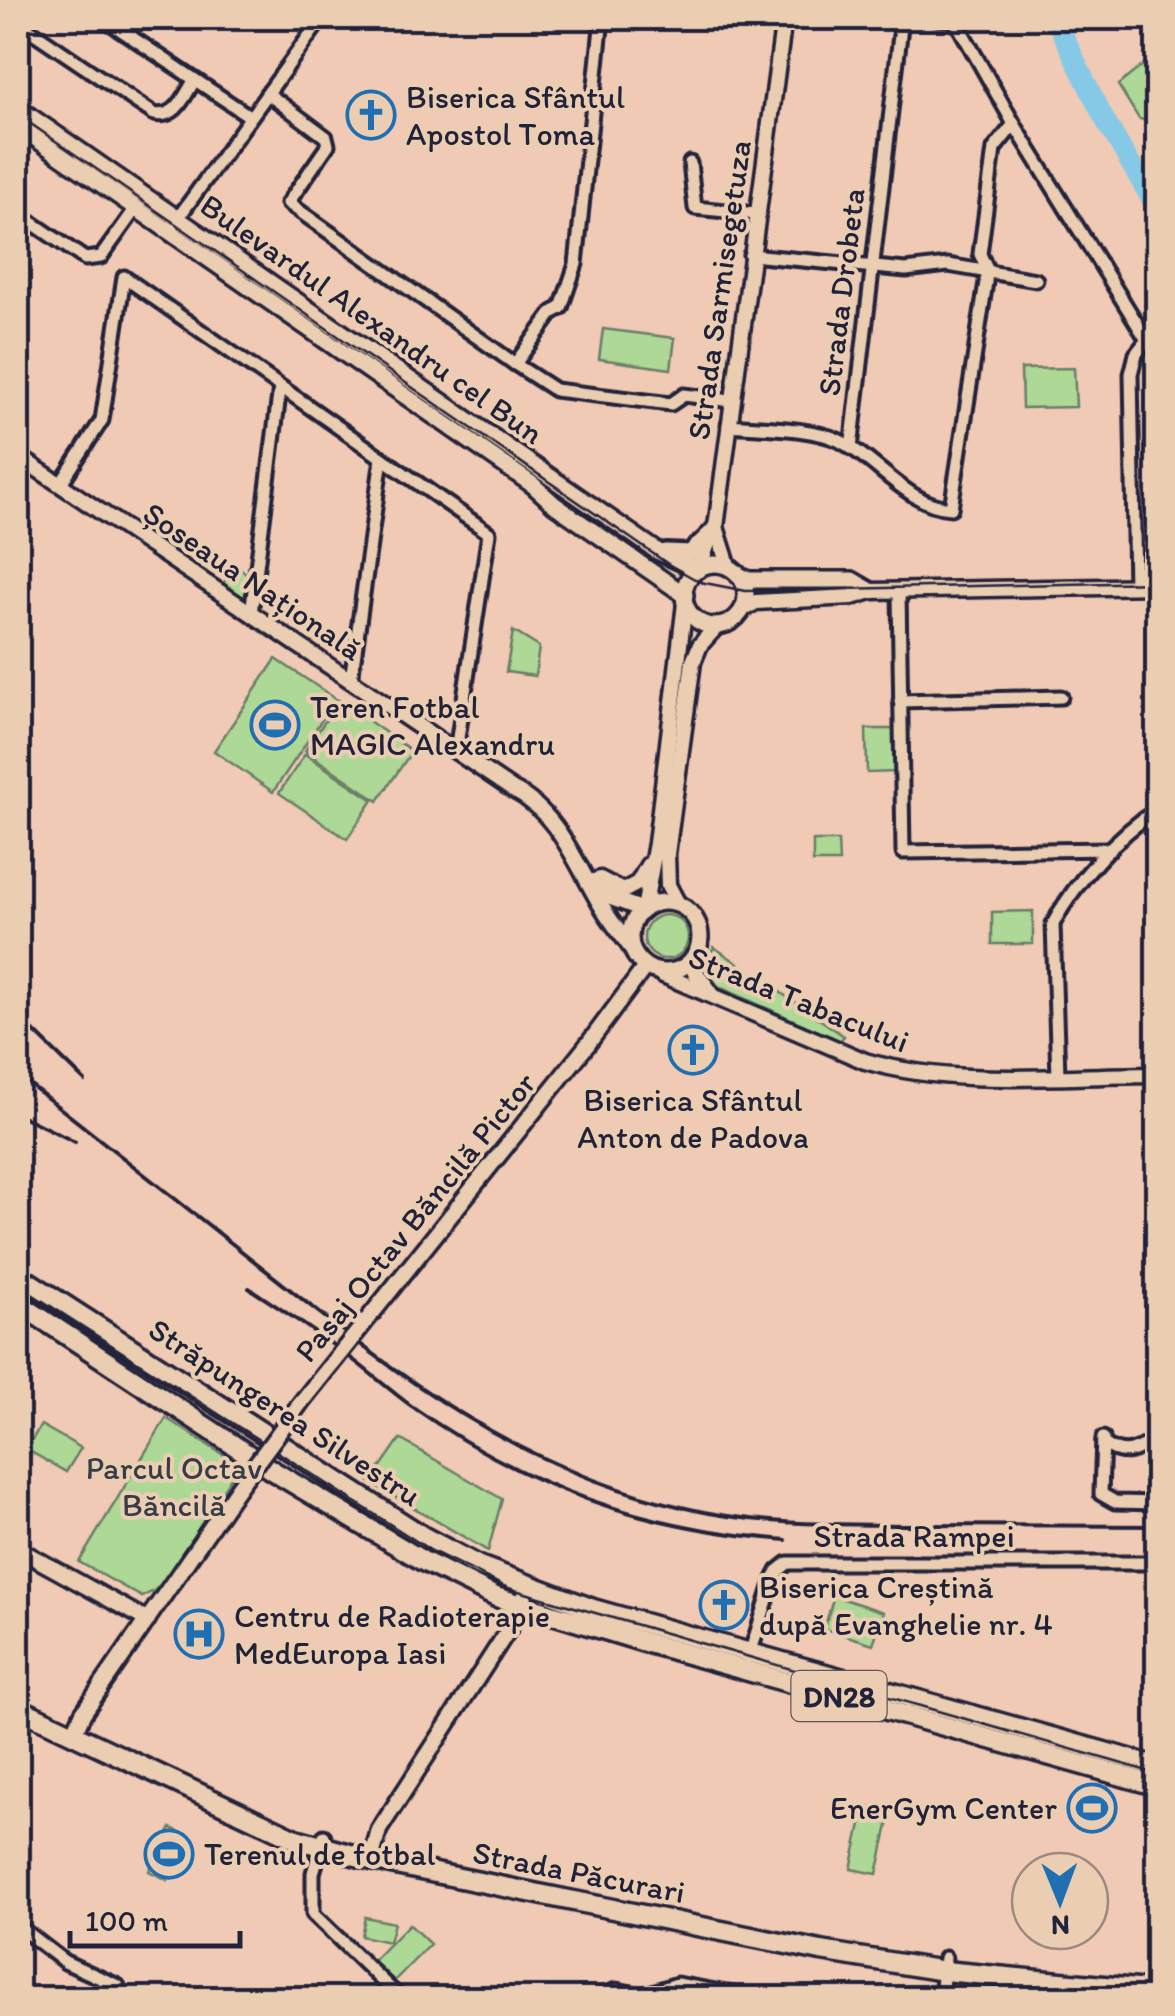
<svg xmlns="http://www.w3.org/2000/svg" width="1175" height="2016" viewBox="0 0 1175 2016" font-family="Itim,sans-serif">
<rect width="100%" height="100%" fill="#f1cab5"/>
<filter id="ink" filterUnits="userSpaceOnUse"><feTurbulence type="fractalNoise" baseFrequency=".01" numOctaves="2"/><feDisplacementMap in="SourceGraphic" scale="20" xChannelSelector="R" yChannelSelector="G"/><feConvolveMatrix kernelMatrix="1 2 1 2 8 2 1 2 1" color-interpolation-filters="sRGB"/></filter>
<g filter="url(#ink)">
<g fill="#aed895" stroke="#687d68" stroke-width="2.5">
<polygon points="1157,54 1157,123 1139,119 1118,85"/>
<polygon points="603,329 675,338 671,369 599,359"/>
<polygon points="1074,368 1076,407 1022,408 1021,369"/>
<polygon points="237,566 251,577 248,601 239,602 220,587"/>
<polygon points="513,631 539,647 535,676 506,672"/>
<polygon points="276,659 336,699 273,792 214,751"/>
<polygon points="339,700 412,751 378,801 305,751"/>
<polygon points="866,729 894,729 896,772 867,773"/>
<polygon points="305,754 373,800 347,839 279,793"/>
<polygon points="813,841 838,841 839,862 813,862"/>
<polygon points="1033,911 1033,944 992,944 992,912"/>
<circle cx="666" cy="937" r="22"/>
<polygon points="714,947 844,1036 840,1041 711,983 701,967"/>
<polygon points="166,1418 239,1465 166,1579 155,1590 142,1597 79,1562"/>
<polygon points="41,1425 81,1448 66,1472 26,1449"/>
<polygon points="400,1439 502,1499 488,1551 370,1482"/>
<polygon points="834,1596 884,1612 873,1644 824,1629"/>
<polygon points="865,1806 891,1812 877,1874 851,1869"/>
<polygon points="171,1828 188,1836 167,1880 149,1871"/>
<polygon points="365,1917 394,1923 389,1942 361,1936"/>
<polygon points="409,1924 430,1944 394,1981 373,1961"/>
</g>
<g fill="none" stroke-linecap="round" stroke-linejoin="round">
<polyline stroke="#85c9e6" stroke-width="20" points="1055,18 1102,115 1158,211"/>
<g stroke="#22223b" stroke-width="19">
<g id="minor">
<polyline points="103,18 249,116"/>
<polyline points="602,18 576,264 561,308 553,312 515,364 555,390 671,404 684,395 731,401"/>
<polyline points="937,18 950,19 958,25 1014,124 1147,340 1158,349"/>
<path d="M 18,22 L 154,114 C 176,119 184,97 194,81"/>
<polyline points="267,93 326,137 328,145 288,203 515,364"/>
<polyline points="690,163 695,208 756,214"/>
<polyline points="18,213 85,259 101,257 136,208"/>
<polyline points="173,225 322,18"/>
<polyline points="750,255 906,270 948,265 1036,280"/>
<path d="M 728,425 C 760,428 810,427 838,440 C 876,458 908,506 951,508 L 986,282 L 987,269 L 980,254 L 994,149 L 1014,124"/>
<polyline points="851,448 902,18"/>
<polyline points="60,485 102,420 124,277 489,533 456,751"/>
<polyline points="1135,586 1131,374 1136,354 1147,340"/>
<polyline points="899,591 903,852 1111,849"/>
<polyline points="251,614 280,387"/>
<polyline points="351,680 382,458"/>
<polyline points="900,701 1061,697"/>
<path d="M 1058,1076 L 1053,924 C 1075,882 1117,835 1158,809"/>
<polyline points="1103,1438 1101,1494 1115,1502 1158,1503"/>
<path d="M 1103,1443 C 1124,1459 1138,1451 1158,1436"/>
<polyline points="749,1657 773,1581 778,1571 788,1563 1158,1563"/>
<polyline points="324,1836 313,1873 313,1914 400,1998"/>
<polyline points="18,1926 65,1962 118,1986"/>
<polyline points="598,1998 616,1990 643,1995 677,1984 755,1998"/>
<polyline points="941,1998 945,1958"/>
</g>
</g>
<g stroke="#22223b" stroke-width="21">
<g id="tertiary">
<path d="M 18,456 L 513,790 C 554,810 574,858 595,895 C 605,914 619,931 631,948"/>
<polyline points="729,568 716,527 784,18"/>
<polyline points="743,609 756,602 852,597 871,591 1158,586"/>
<polyline points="600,879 623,891 638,883 648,865"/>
<polyline points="593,881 611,898 644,910 656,843 685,603"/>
<polyline points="678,904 668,885 667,854 693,662 700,645 717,626"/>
<path d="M 661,974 L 865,1061 C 958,1088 1062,1075 1158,1075"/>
<polyline points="588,1044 645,967"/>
<polyline points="18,1549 147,1620 238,1488"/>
<polyline points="371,1860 379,1830 518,1615 528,1586"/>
</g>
</g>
<g stroke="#22223b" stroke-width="22">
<g id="secondary">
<polyline points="18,108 657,551 698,570 711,533 716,527"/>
<polyline points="18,126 533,485 555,505 685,595"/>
<polyline points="666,552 690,553 710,534"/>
<circle cx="715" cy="595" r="31"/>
<polyline points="739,576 750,580 852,580 871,591"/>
<circle cx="665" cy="937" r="35"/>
<polyline points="693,958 695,972 710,992"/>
<polyline points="73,1735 83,1713 147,1620"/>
</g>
</g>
<g stroke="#22223b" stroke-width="25">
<g id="primary">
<polyline points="18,1275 424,1537 479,1566 593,1609 1158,1767"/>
<polyline points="18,1303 273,1471 423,1561 496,1597 641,1641 1158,1786"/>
<polyline points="18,1708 296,1839 371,1860 821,1951 944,1971 1158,1991"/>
</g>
</g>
<use href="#minor" stroke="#ebceb2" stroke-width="11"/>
<use href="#tertiary" stroke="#ebceb2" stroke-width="14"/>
<use href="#secondary" stroke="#ebceb2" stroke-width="15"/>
<use href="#primary" stroke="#ebceb2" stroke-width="18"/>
<g stroke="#22223b" stroke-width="2.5">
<polyline points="18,115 668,564 700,582 746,591 1158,582"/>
<polyline points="18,1285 430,1550 508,1588 1158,1774"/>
</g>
<g stroke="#22223b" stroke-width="4">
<polyline points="18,1016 85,1081"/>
<path d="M 18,1075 C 95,1136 172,1196 249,1257 C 387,1367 513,1470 690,1509 C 764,1526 840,1524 916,1525 C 996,1525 1077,1525 1158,1526"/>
<polyline points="18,1114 75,1142"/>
<path d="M 249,1288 C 285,1312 321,1335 356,1362 C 374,1376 391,1391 410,1405 C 526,1488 644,1529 786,1540"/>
</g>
<g stroke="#22223b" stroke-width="21" stroke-linecap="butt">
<polyline id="tertiary-bridge" points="238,1488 302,1401 588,1044"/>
</g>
<use href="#tertiary-bridge" stroke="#ebceb2" stroke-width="14"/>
</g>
</g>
<defs>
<g id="church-ring" transform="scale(2.5)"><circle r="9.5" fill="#ebceb2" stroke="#1f6fb2" stroke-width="1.5"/><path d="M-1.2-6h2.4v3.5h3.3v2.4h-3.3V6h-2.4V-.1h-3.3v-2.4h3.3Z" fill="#1f6fb2"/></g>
<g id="stadium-ring" transform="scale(2.5)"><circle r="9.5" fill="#ebceb2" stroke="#1f6fb2" stroke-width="1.5"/><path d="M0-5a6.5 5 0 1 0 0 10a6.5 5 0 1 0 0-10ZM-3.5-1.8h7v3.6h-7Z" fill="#1f6fb2"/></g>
<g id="hospital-ring" transform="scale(2.5)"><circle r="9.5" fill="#ebceb2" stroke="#1f6fb2" stroke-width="1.5"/><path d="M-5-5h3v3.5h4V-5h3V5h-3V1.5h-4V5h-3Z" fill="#1f6fb2"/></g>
</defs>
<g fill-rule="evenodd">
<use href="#church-ring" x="371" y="115"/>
<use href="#stadium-ring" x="275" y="725"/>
<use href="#church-ring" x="693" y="1050"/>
<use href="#church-ring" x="724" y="1605"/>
<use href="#hospital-ring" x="199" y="1634"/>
<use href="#stadium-ring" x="1092" y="1808"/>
<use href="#stadium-ring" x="169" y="1854"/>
</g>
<g text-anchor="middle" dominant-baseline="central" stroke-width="8" stroke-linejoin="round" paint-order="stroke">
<rect fill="#ebceb2" stroke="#5e565f" stroke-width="2.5" x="791.5" y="1671" width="95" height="50" rx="8"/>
<g font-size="30" font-weight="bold" fill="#22223b">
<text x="839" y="1696">DN28</text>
</g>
<g font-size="32" fill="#22223b" stroke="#ebceb2" text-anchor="start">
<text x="406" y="97">Biserica Sfântul<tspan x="406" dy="37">Apostol Toma</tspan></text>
<text x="310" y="707">Teren Fotbal<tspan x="310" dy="37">MAGIC Alexandru</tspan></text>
<text x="693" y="1100" text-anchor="middle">Biserica Sfântul<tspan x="693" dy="37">Anton de Padova</tspan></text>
<text x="759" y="1587">Biserica Creștină<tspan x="759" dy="37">după Evanghelie nr. 4</tspan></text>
<text x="234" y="1616">Centru de Radioterapie<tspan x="234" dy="37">MedEuropa Iasi</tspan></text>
<text x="1057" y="1808" text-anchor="end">EnerGym Center</text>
<text x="204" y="1854">Terenul de fotbal</text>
</g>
<g font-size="32" fill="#22223b" stroke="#ebceb2">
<text transform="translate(719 290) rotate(-82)">Strada Sarmisegetuza</text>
<text transform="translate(841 292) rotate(-83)">Strada Drobeta</text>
<text transform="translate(372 319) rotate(35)">Bulevardul Alexandru cel Bun</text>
<text transform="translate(253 581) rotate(34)">Șoseaua Națională</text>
<text transform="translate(799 999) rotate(22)">Strada Tabacului</text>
<text transform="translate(415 1217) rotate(-51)">Pasaj Octav Băncilă Pictor</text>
<text transform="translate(285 1412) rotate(33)">Străpungerea Silvestru</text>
<text x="914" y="1536">Strada Rampei</text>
<text transform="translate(579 1872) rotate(11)">Strada Păcurari</text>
</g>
<g font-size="32" fill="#373d48" stroke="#ebceb2">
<text x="174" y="1468">Parcul Octav<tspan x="174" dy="37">Băncilă</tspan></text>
</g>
</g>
<rect width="1175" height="2016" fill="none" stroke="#ebceb2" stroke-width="60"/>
<rect x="30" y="30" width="1115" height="1956" fill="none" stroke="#22223b" stroke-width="4" filter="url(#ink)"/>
<g transform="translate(1060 1901) rotate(179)"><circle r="48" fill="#ebceb2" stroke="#9b8982" stroke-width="2.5"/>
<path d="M0-8L18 38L0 25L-18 38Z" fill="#1f6fb2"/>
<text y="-15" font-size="28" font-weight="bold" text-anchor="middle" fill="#22223b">N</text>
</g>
<path d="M70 1931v15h170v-15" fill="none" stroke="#22223b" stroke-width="5"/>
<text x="85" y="1931" font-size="30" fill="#22223b" stroke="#ebceb2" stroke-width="8" paint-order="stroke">100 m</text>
</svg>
